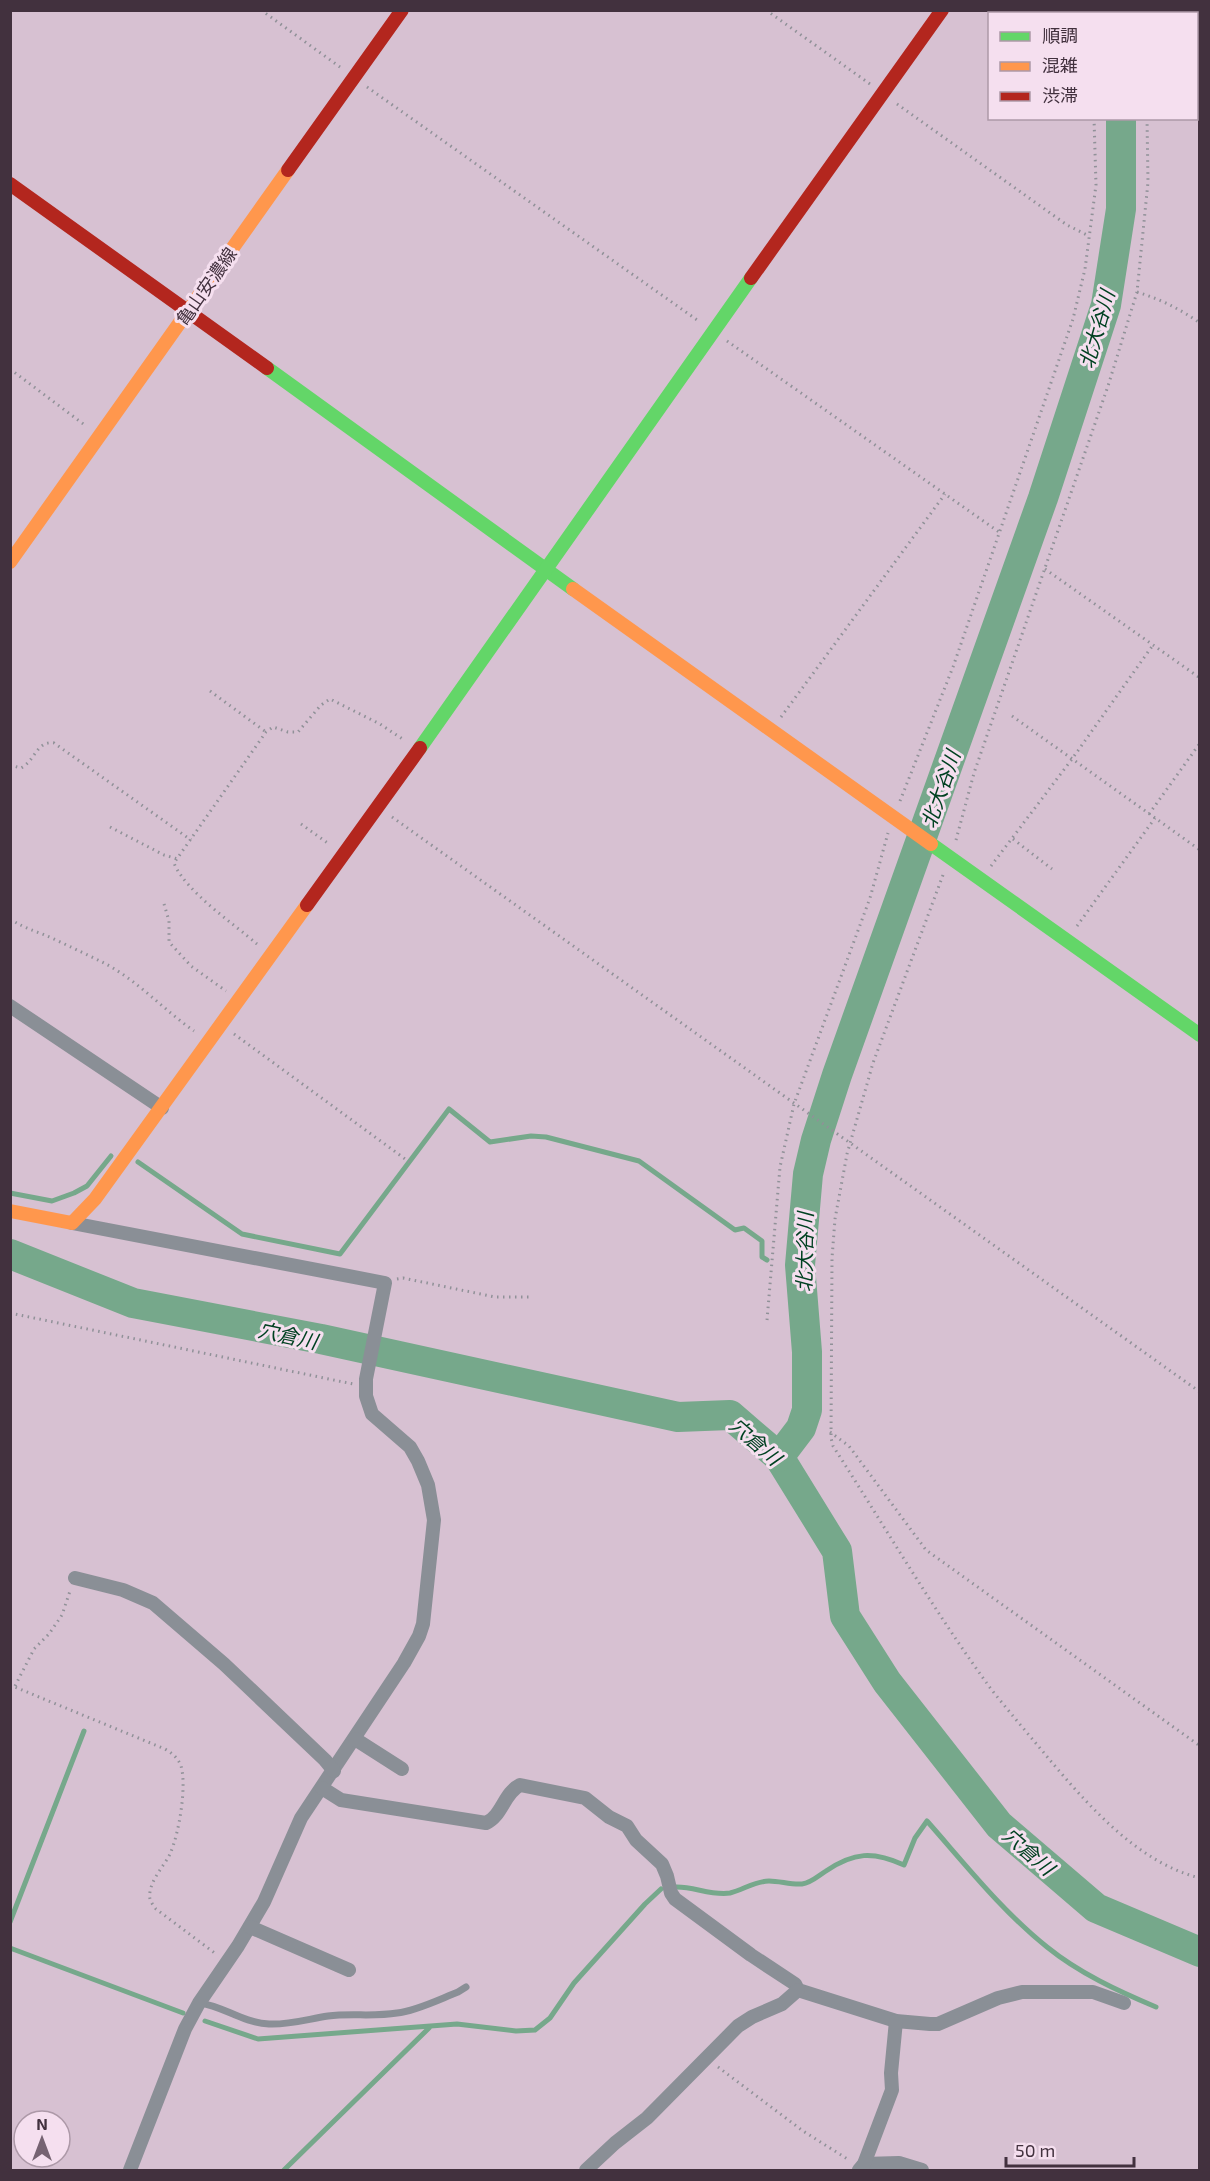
<svg xmlns="http://www.w3.org/2000/svg" width="1210" height="2181" viewBox="0 0 1210 2181" font-family="'Exo 2','Noto Sans JP',sans-serif">
<rect width="100%" height="100%" fill="#d7c1d2"/>
<g fill="none" stroke-linecap="round" stroke-linejoin="round">
<g stroke="#76a88b" stroke-width="5">
<polyline points="138,1162 242,1234 340,1254 449,1109 490,1142 531,1136 546,1137 639,1161 735,1230 744,1228 762,1241 762,1257 767,1260"/>
<polyline points="10,1193 52,1201 74,1193 87,1186 111,1156"/>
<path d="M 675,1887 C 693,1886 711,1896 730,1893 C 743,1890 755,1881 769,1881 C 780,1881 791,1885 802,1884 C 811,1883 818,1876 826,1871 C 854,1852 873,1851 904,1865 L 915,1838 L 927,1821 C 965,1864 1002,1911 1047,1947 C 1079,1973 1118,1991 1156,2007"/>
<polyline points="10,1922 84,1731"/>
<polyline points="10,1948 183,2013"/>
<polyline points="205,2021 258,2039 457,2024 516,2031 535,2030 550,2018 574,1983 645,1904 661,1889"/>
<polyline points="284,2170 429,2028"/>
</g>
<g stroke="#76a88b" stroke-width="30">
<polyline points="1116,10 1116,14"/>
<polyline points="10,1254 133,1303 321,1339 678,1417 730,1415 779,1457 837,1551 845,1616 887,1682 999,1825 1096,1908 1200,1952"/>
<polyline points="779,1457 801,1428 807,1410 807,1352 800,1265 808,1174 816,1140 837,1075 1043,498 1106,305 1121,209 1121,118"/>
</g>
<g stroke="#909198" stroke-width="3" stroke-dasharray="1.5 4.5" stroke-linecap="butt">
<polyline points="261,10 340,67"/>
<polyline points="766,10 870,84"/>
<polyline points="1087,10 1088,14"/>
<polyline points="1142,10 1143,14"/>
<polyline points="367,87 700,322"/>
<polyline points="897,104 1067,225 1089,236"/>
<path d="M 1137,292 C 1160,299 1180,309 1200,323"/>
<polyline points="727,341 999,532"/>
<polyline points="10,369 86,426"/>
<polyline points="1045,569 1200,678"/>
<polyline points="210,691 266,732"/>
<polyline points="1012,716 1200,850"/>
<polyline points="781,717 945,494"/>
<path d="M 10,765 L 21,768 C 35,761 37,740 54,743 L 191,840"/>
<polyline points="900,801 953,667 1073,319 1085,269 1096,185 1094,118"/>
<polyline points="1149,814 1200,743"/>
<polyline points="392,817 1200,1392"/>
<polyline points="301,824 329,844"/>
<polyline points="110,827 164,855 178,859"/>
<polyline points="1013,839 1052,869"/>
<polyline points="956,840 974,773 1108,386 1137,292 1148,182 1147,118"/>
<polyline points="991,866 1072,759 1153,645"/>
<path d="M 943,875 L 873,1063 L 847,1154 L 835,1219 L 832,1258 L 831,1438 L 833,1446 C 885,1527 934,1611 991,1689 C 1010,1713 1030,1736 1049,1759 C 1088,1805 1138,1863 1200,1878"/>
<polyline points="164,904 169,921 169,942 191,966 226,991"/>
<path d="M 10,919 C 27,930 40,932 56,940 C 73,948 90,956 106,964 C 139,982 164,1010 194,1031"/>
<polyline points="1077,926 1155,818"/>
<path d="M 257,944 C 234,924 185,891 174,863 L 266,732 L 273,727 L 288,732 L 298,732 L 321,705 L 330,699 L 380,724 L 404,740"/>
<polyline points="234,1034 412,1164"/>
<polyline points="397,1279 403,1278 495,1297 529,1297"/>
<polyline points="10,1313 353,1384"/>
<polyline points="767,1320 780,1167 794,1104 870,898 888,833"/>
<polyline points="830,1432 849,1446 926,1550 1200,1746"/>
<path d="M 10,1685 L 165,1749 C 172,1753 178,1758 181,1766 C 187,1786 179,1834 170,1854 C 164,1866 152,1878 150,1892 C 148,1898 152,1904 156,1909 L 216,1954"/>
<polyline points="15,1686 34,1649 49,1634 62,1615 70,1591"/>
<polyline points="718,2067 803,2131 849,2160"/>
</g>
<path stroke="#8a8f96" stroke-width="7" d="M 199,2003 C 224,2006 240,2022 269,2024 C 289,2025 308,2019 328,2016 C 351,2013 374,2017 397,2013 C 416,2011 440,1999 458,1992 L 466,1987"/>
<g stroke="#8a8f96" stroke-width="14">
<polyline points="10,1006 162,1108"/>
<polyline points="72,1223 385,1283 366,1379 366,1396 372,1414 410,1447 418,1461 428,1485 434,1520 423,1624 419,1636 404,1663 301,1818 264,1902 238,1946 199,2003 185,2029 130,2170"/>
<polyline points="75,1578 123,1590 153,1603 224,1664 325,1760 334,1771"/>
<polyline points="355,1739 402,1769"/>
<path d="M 322,1788 L 341,1800 L 486,1823 C 502,1816 504,1793 520,1785 L 585,1798 L 609,1817 L 627,1826 L 636,1840 L 662,1864 L 667,1876 L 671,1893 L 675,1899 L 751,1955 L 795,1984 L 798,1990 L 896,2021 L 930,2024 L 938,2024 L 998,1998 L 1022,1992 L 1093,1992 L 1124,2003"/>
<polyline points="250,1927 349,1970"/>
<polyline points="864,2164 899,2163 922,2170"/>
<polyline points="586,2170 615,2143 647,2118 738,2026 752,2017 782,2004 798,1990"/>
<polyline points="859,2170 864,2164 892,2090 891,2073 896,2021"/>
</g>
<g stroke="#63d668" stroke-width="14">
<polyline points="267,368 573,589"/>
<polyline points="420,748 751,278"/>
<polyline points="931,844 1200,1035"/>
</g>
<g stroke="#ff974d" stroke-width="14">
<polyline points="10,562 288,170"/>
<polyline points="573,589 931,844"/>
<polyline points="10,1211 72,1223 95,1199 307,905"/>
</g>
<g stroke="#b3261e" stroke-width="14">
<polyline points="288,170 402,10"/>
<polyline points="10,184 267,368"/>
<polyline points="751,278 942,10"/>
<polyline points="307,905 420,748"/>
</g>
</g>
<g text-anchor="middle" dominant-baseline="central" stroke-width="6" stroke-linejoin="round" paint-order="stroke">
<g font-size="18" fill="#42313e" stroke="#f5dfef">
<text transform="translate(206 286) rotate(-55)">亀山安濃線</text>
</g>
<g font-size="20" font-style="italic" fill="#004121" stroke="#f5dfef">
<text transform="translate(1096 329) rotate(-74)">北大谷川</text>
<text transform="translate(940 789) rotate(-71)">北大谷川</text>
<text transform="translate(804 1252) rotate(-89)">北大谷川</text>
<text transform="translate(288 1335) rotate(12)">穴倉川</text>
<text transform="translate(756 1441) rotate(41)">穴倉川</text>
<text transform="translate(1029 1851) rotate(41)">穴倉川</text>
</g>
</g>
<rect width="1210" height="2181" fill="none" stroke="#42313e" stroke-width="24"/>
<rect x="988" y="12" width="210" height="108" fill="#f5dfef" stroke="#ad99a8" stroke-width="1.5"/>
<rect x="1000" y="32" width="30" height="9" fill="#63d668" stroke="#ad99a8" stroke-width="1.5"/>
<text x="1042" y="42" font-size="18" fill="#42313e">順調</text>
<rect x="1000" y="62" width="30" height="9" fill="#ff974d" stroke="#ad99a8" stroke-width="1.5"/>
<text x="1042" y="72" font-size="18" fill="#42313e">混雑</text>
<rect x="1000" y="92" width="30" height="9" fill="#b3261e" stroke="#ad99a8" stroke-width="1.5"/>
<text x="1042" y="102" font-size="18" fill="#42313e">渋滞</text>
<g transform="translate(42 2139)"><circle r="28" fill="#f5dfef" stroke="#ad99a8" stroke-width="1.5"/>
<path d="M0-4.5L10 22L0 15L-10 22Z" fill="#766372"/>
<text y="-9" font-size="16" font-weight="bold" text-anchor="middle" fill="#42313e">N</text>
</g>
<path d="M1006 2157v9h128v-9" fill="none" stroke="#42313e" stroke-width="3"/>
<text x="1015" y="2157" font-size="18" fill="#42313e" stroke="#f5dfef" stroke-width="4.5" paint-order="stroke">50 m</text>
</svg>
